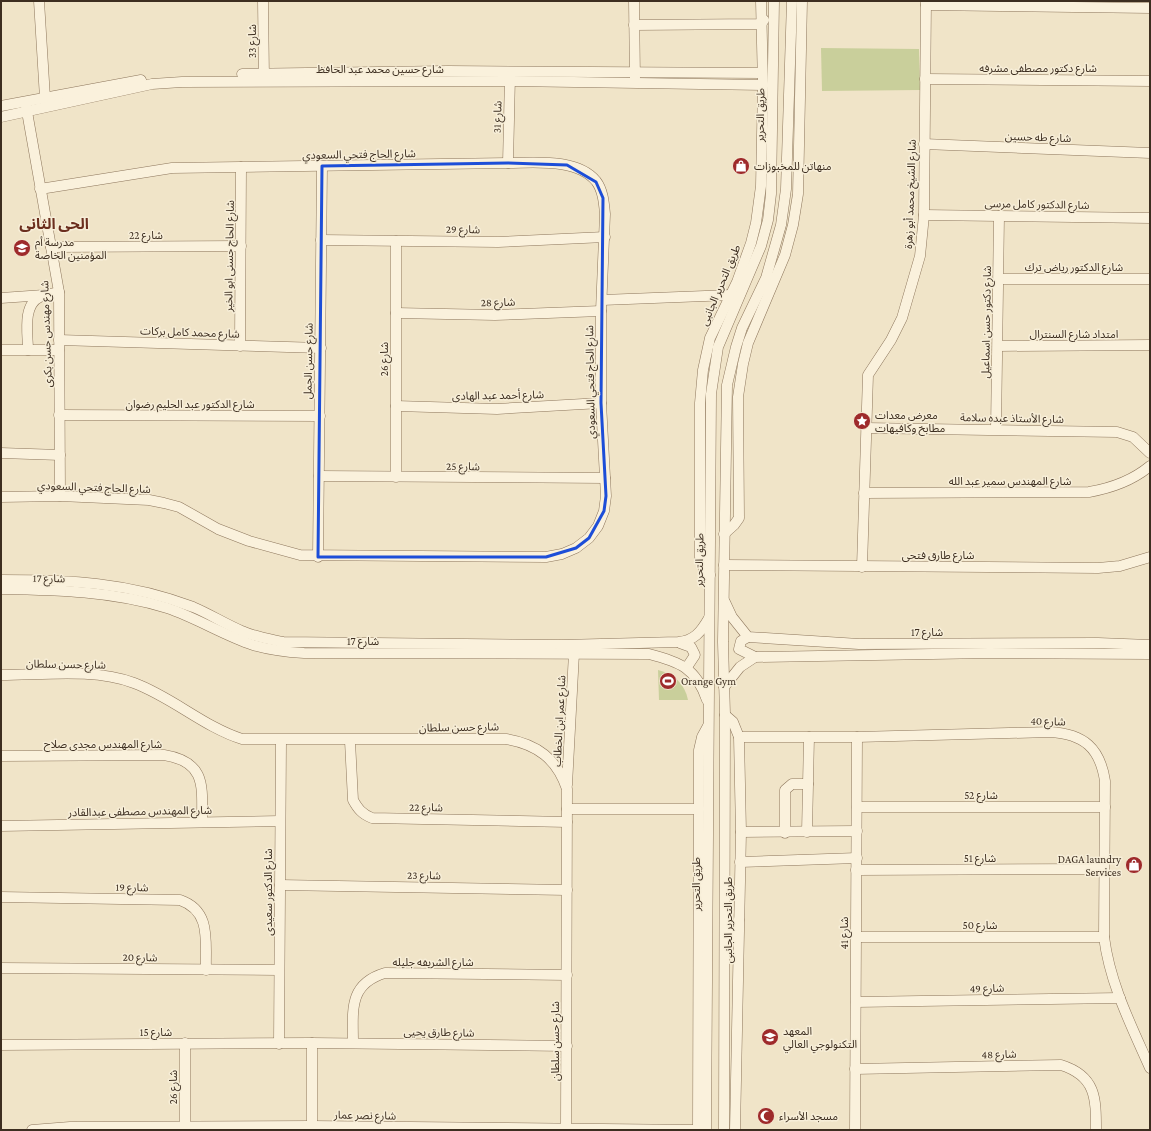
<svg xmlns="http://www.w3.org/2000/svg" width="1151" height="1131" viewBox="0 0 1151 1131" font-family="'Crimson Pro','Noto Sans Arabic',serif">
<rect width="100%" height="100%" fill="#f0e4c8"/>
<g fill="#c9cf9b">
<polygon points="821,48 919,49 920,90 822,91"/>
<path d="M 658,670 C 674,674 685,684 688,700 L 659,700 Z"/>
</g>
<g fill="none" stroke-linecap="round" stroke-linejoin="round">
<g stroke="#8d765c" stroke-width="11">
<g id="minor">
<polyline points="39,1 45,98"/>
<polyline points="263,1 264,79"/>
<polyline points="634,1 635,80"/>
<polyline points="926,5 1150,8"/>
<polyline points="634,25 761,24 764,20"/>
<polyline points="242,74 448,71 762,73"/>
<polyline points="925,79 1150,81"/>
<polyline points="1,106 141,80"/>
<polyline points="26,106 59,292 60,496"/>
<polyline points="1,117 152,84 182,82 511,81 763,85"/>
<polyline points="924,144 1150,153"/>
<polyline points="508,163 510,76"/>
<polyline points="924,215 1150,218"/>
<polyline points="321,240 498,242 605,237"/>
<polyline points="51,247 241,246"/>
<polyline points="999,279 1150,279"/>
<polyline points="1,298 44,295"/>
<polyline points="602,300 731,295"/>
<polyline points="396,313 495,315 601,311"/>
<polyline points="59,340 321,348"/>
<polyline points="240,346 241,167"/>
<polyline points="998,346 1150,345"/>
<polyline points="1,350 59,350"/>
<path d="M 28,350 C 28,335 22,305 40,297 C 45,294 53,294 59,292"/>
<polyline points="396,406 497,409 601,403"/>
<polyline points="59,415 320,416"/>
<polyline points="866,428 1117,432 1133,437 1150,453"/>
<polyline points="996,429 999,216"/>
<polyline points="1,453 60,455"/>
<polyline points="319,476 605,478"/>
<polyline points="396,477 396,241"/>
<path d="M 864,493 L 1089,492 C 1112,488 1132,481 1150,466"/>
<path d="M 1,497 L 60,496 L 149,500 L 164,503 L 179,507 L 218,529 L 249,541 L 300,555 L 546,557 L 562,554 L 576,548 L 589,538 L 598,526 L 604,511 L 606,496 L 601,403 L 601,311 L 605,214 C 604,203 603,190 596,181 C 577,158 535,163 508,163 L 172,168 L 40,189"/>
<polyline points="724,534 734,525 739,518 738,397 743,364 748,343 785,255 793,225 798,194 802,1"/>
<polyline points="318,557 322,166"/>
<polyline points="724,565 1098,568 1120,566 1150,557"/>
<polyline points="862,567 868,375 891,340 902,318 920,256 924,215 926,1"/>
<polyline points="710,575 704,569 700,557 700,403 703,370 710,338 737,282 751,243 756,223 761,186 763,85 761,1"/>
<path d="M 1,580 C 70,580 128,582 193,607 C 210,614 225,624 242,631 C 255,637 269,639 283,642 L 562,645 L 678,642 C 694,641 701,632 709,618"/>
<path d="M 1,589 C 57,590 113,591 167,608 C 197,618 223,635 253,645 C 270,650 287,652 304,653 L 649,654 C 680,662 696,668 707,700"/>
<polyline points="725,602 732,617 748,637 859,644 1098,643 1150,645"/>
<polyline points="748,637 741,641 739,649 755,657"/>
<polyline points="680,643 691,647 695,655 687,667"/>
<path d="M 1,675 C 43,675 94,668 134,683 C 172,697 204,727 242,739 L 506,739 C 537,744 557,759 567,789 L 566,1130"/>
<polyline points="724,687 740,667 755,657 989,653 1150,654"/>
<polyline points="725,715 733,722 739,737 741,832 735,1130"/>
<path d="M 739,737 L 857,737 L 1050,732 C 1084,734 1100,748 1105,781 L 1104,937 C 1110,984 1131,1025 1150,1068"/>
<path d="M 350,741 L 353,800 C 358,809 362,814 372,818 L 567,822"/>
<path d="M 1,756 L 164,755 C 207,762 202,787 202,822"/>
<polyline points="567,785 574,653"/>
<polyline points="857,807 1105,807"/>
<polyline points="567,809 699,809"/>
<polyline points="1,826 280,821"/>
<polyline points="741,832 857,831"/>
<polyline points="807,832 809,737"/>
<polyline points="785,833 785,790 792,784 808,784"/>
<polyline points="740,862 857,858"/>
<polyline points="856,870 1104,869"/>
<polyline points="280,885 567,890"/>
<path d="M 1,897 L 180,900 C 212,911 205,942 206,970"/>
<polyline points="856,937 1104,937"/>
<polyline points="725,949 739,920"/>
<polyline points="1,968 279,970"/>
<polyline points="856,1002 1120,998"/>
<polyline points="185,1043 185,1130"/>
<polyline points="312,1043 312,1126"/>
<path d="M 353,1043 C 353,1011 348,984 385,973 L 567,975"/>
<polyline points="279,1044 281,741"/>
<polyline points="1,1045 312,1043 567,1046"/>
<path d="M 855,1069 L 1061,1065 C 1096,1076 1096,1098 1096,1130"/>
<polyline points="32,1130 70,1127 312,1126 698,1130"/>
<polyline points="698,1130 699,750 702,737 708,726"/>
<polyline points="706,1130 711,394 718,347 761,246 768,220 771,194 774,1"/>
<polyline points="724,1130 725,715 723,642 727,385 736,347 742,328 766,278 781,225 786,189 792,1"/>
<polyline points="855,1130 857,737"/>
</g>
</g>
<use href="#minor" stroke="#faf1dc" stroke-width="10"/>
</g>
<path fill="none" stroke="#1d4ed8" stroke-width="3" stroke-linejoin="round" d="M 508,163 L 567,165 L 596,182 L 603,198 L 601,403 L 606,496 L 604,511 L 589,538 L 576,548 L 546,557 L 318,557 L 322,166 Z"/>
<defs>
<g id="shop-disc" transform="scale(0.9)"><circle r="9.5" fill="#9e2a2b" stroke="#f7eed8"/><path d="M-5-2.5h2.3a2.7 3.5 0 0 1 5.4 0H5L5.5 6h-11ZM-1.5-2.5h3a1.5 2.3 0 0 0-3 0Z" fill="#fff"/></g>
<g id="school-disc" transform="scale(0.9)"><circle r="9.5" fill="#9e2a2b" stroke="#f7eed8"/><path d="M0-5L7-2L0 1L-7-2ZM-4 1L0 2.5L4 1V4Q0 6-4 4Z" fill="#fff"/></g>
<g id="sight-disc" transform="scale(0.9)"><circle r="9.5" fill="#9e2a2b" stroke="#f7eed8"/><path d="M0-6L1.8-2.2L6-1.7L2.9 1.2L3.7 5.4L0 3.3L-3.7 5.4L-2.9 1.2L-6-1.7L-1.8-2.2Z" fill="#fff"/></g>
<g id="stadium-disc" transform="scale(0.9)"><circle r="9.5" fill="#9e2a2b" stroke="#f7eed8"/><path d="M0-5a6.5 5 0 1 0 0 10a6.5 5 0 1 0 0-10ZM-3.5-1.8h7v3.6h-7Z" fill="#fff"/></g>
<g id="mosque-disc" transform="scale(0.9)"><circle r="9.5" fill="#9e2a2b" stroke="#f7eed8"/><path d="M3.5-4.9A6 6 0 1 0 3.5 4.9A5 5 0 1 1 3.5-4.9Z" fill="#fff"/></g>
</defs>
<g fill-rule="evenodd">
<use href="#shop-disc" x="741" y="166"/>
<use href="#school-disc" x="22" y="248"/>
<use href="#sight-disc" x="862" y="421"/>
<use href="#stadium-disc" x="668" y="681"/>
<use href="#shop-disc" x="1134" y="865"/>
<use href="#school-disc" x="770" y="1037"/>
<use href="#mosque-disc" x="766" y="1116"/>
</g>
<g text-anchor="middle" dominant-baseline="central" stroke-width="3" stroke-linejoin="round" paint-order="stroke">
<g font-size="11" fill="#3d2e20" stroke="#f7eed8">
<text transform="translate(252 41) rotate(-90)">شارع 33</text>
<text x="1038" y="68">شارع دكتور مصطفى مشرفه</text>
<text x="380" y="69">شارع حسين محمد عبد الحافظ</text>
<text transform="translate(760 115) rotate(-89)">طريق التحرير</text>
<text transform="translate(497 117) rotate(-88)">شارع 31</text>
<text transform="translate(1038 137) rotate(2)">شارع طه حسين</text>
<text transform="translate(359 154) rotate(-1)">شارع الحاج فتحي السعودي</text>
<text transform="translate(910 194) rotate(-88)">شارع الشيخ محمد أبو زهرة</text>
<text transform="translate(1037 204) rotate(1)">شارع الدكتور كامل مرسى</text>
<text transform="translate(463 229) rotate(1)">شارع 29</text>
<text x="146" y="235">شارع 22</text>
<text transform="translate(229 256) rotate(-89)">شارع الحاج حسنى ابو الخير</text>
<text x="1074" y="267">شارع الدكتور رياض ترك</text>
<text transform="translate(720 285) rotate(-67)">طريق التحرير الجانبى</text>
<text transform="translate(498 302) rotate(-1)">شارع 28</text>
<text transform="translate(986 322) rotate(-89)">شارع دكتور حسن اسماعيل</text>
<text transform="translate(190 332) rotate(2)">شارع محمد كامل بركات</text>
<text transform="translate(46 334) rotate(-92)">شارع مهندس حسن بكرى</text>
<text x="1074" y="334">امتداد شارع السنترال</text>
<text transform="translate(384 359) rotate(-90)">شارع 26</text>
<text transform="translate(308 361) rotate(-89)">شارع حسن الجمل</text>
<text transform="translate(590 382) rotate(-91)">شارع الحاج فتحي السعودي</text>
<text transform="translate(498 395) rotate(-1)">شارع أحمد عبد الهادى</text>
<text x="190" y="404">شارع الدكتور عبد الحليم رضوان</text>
<text transform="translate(1012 418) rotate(1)">شارع الأستاذ عبده سلامة</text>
<text transform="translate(463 466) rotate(1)">شارع 25</text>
<text x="1010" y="481">شارع المهندس سمير عبد الله</text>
<text transform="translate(94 487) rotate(2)">شارع الحاج فتحي السعودي</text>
<text x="938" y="555">شارع طارق فتحى</text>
<text transform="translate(699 560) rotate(-89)">طريق التحرير</text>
<text transform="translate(49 578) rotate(1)">شارع 17</text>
<text x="927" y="632">شارع 17</text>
<text x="363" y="641">شارع 17</text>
<text transform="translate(66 664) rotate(1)">شارع حسن سلطان</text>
<text transform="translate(559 721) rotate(-87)">شارع عمر ابن الخطاب</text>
<text transform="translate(1048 721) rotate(2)">شارع 40</text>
<text transform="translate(459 727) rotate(-1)">شارع حسن سلطان</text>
<text x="103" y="744">شارع المهندس مجدى صلاح</text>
<text x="981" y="795">شارع 52</text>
<text transform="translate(426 807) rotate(1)">شارع 22</text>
<text transform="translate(140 811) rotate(-1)">شارع المهندس مصطفى عبدالقادر</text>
<text x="980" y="858">شارع 51</text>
<text transform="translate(424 875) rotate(1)">شارع 23</text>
<text transform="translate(696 884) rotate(-90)">طريق التحرير</text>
<text transform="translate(132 887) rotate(1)">شارع 19</text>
<text transform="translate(268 892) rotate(-90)">شارع الدكتور سعيدى</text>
<text transform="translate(728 920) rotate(-90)">طريق التحرير الجانبى</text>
<text x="980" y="925">شارع 50</text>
<text transform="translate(844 933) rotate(-90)">شارع 41</text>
<text transform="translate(140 957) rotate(1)">شارع 20</text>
<text x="433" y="962">شارع الشريفه جليله</text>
<text transform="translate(987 988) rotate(-1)">شارع 49</text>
<text x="156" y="1032">شارع 15</text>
<text transform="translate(439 1032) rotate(1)">شارع طارق يحيى</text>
<text transform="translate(555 1041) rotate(-90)">شارع حسن سلطان</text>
<text transform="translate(999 1054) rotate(-1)">شارع 48</text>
<text transform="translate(173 1087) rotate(-90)">شارع 26</text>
<text transform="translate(365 1115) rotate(1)">شارع نصر عمار</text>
</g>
<g font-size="11" fill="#3d2e20" stroke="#f7eed8" text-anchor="start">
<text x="754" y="166">منهاتن للمخبوزات</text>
<text x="35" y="242">مدرسة أم<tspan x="35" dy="13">المؤمنين الخاصة</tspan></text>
<text x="875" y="415">معرض معدات<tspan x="875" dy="13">مطابخ وكافيهات</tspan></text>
<text x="681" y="681">Orange Gym</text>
<text x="1121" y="859" text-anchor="end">DAGA laundry<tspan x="1121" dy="13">Services</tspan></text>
<text x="783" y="1031">المعهد<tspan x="783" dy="13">التكنولوجي العالي</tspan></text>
<text x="779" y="1116">مسجد الأسراء</text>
</g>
<g font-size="15" font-weight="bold" fill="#6b2e1e" stroke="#f7eed8">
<text x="54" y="224">الحى الثانى</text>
</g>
</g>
<rect width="1151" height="1131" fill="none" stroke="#3d2e20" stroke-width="4"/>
</svg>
